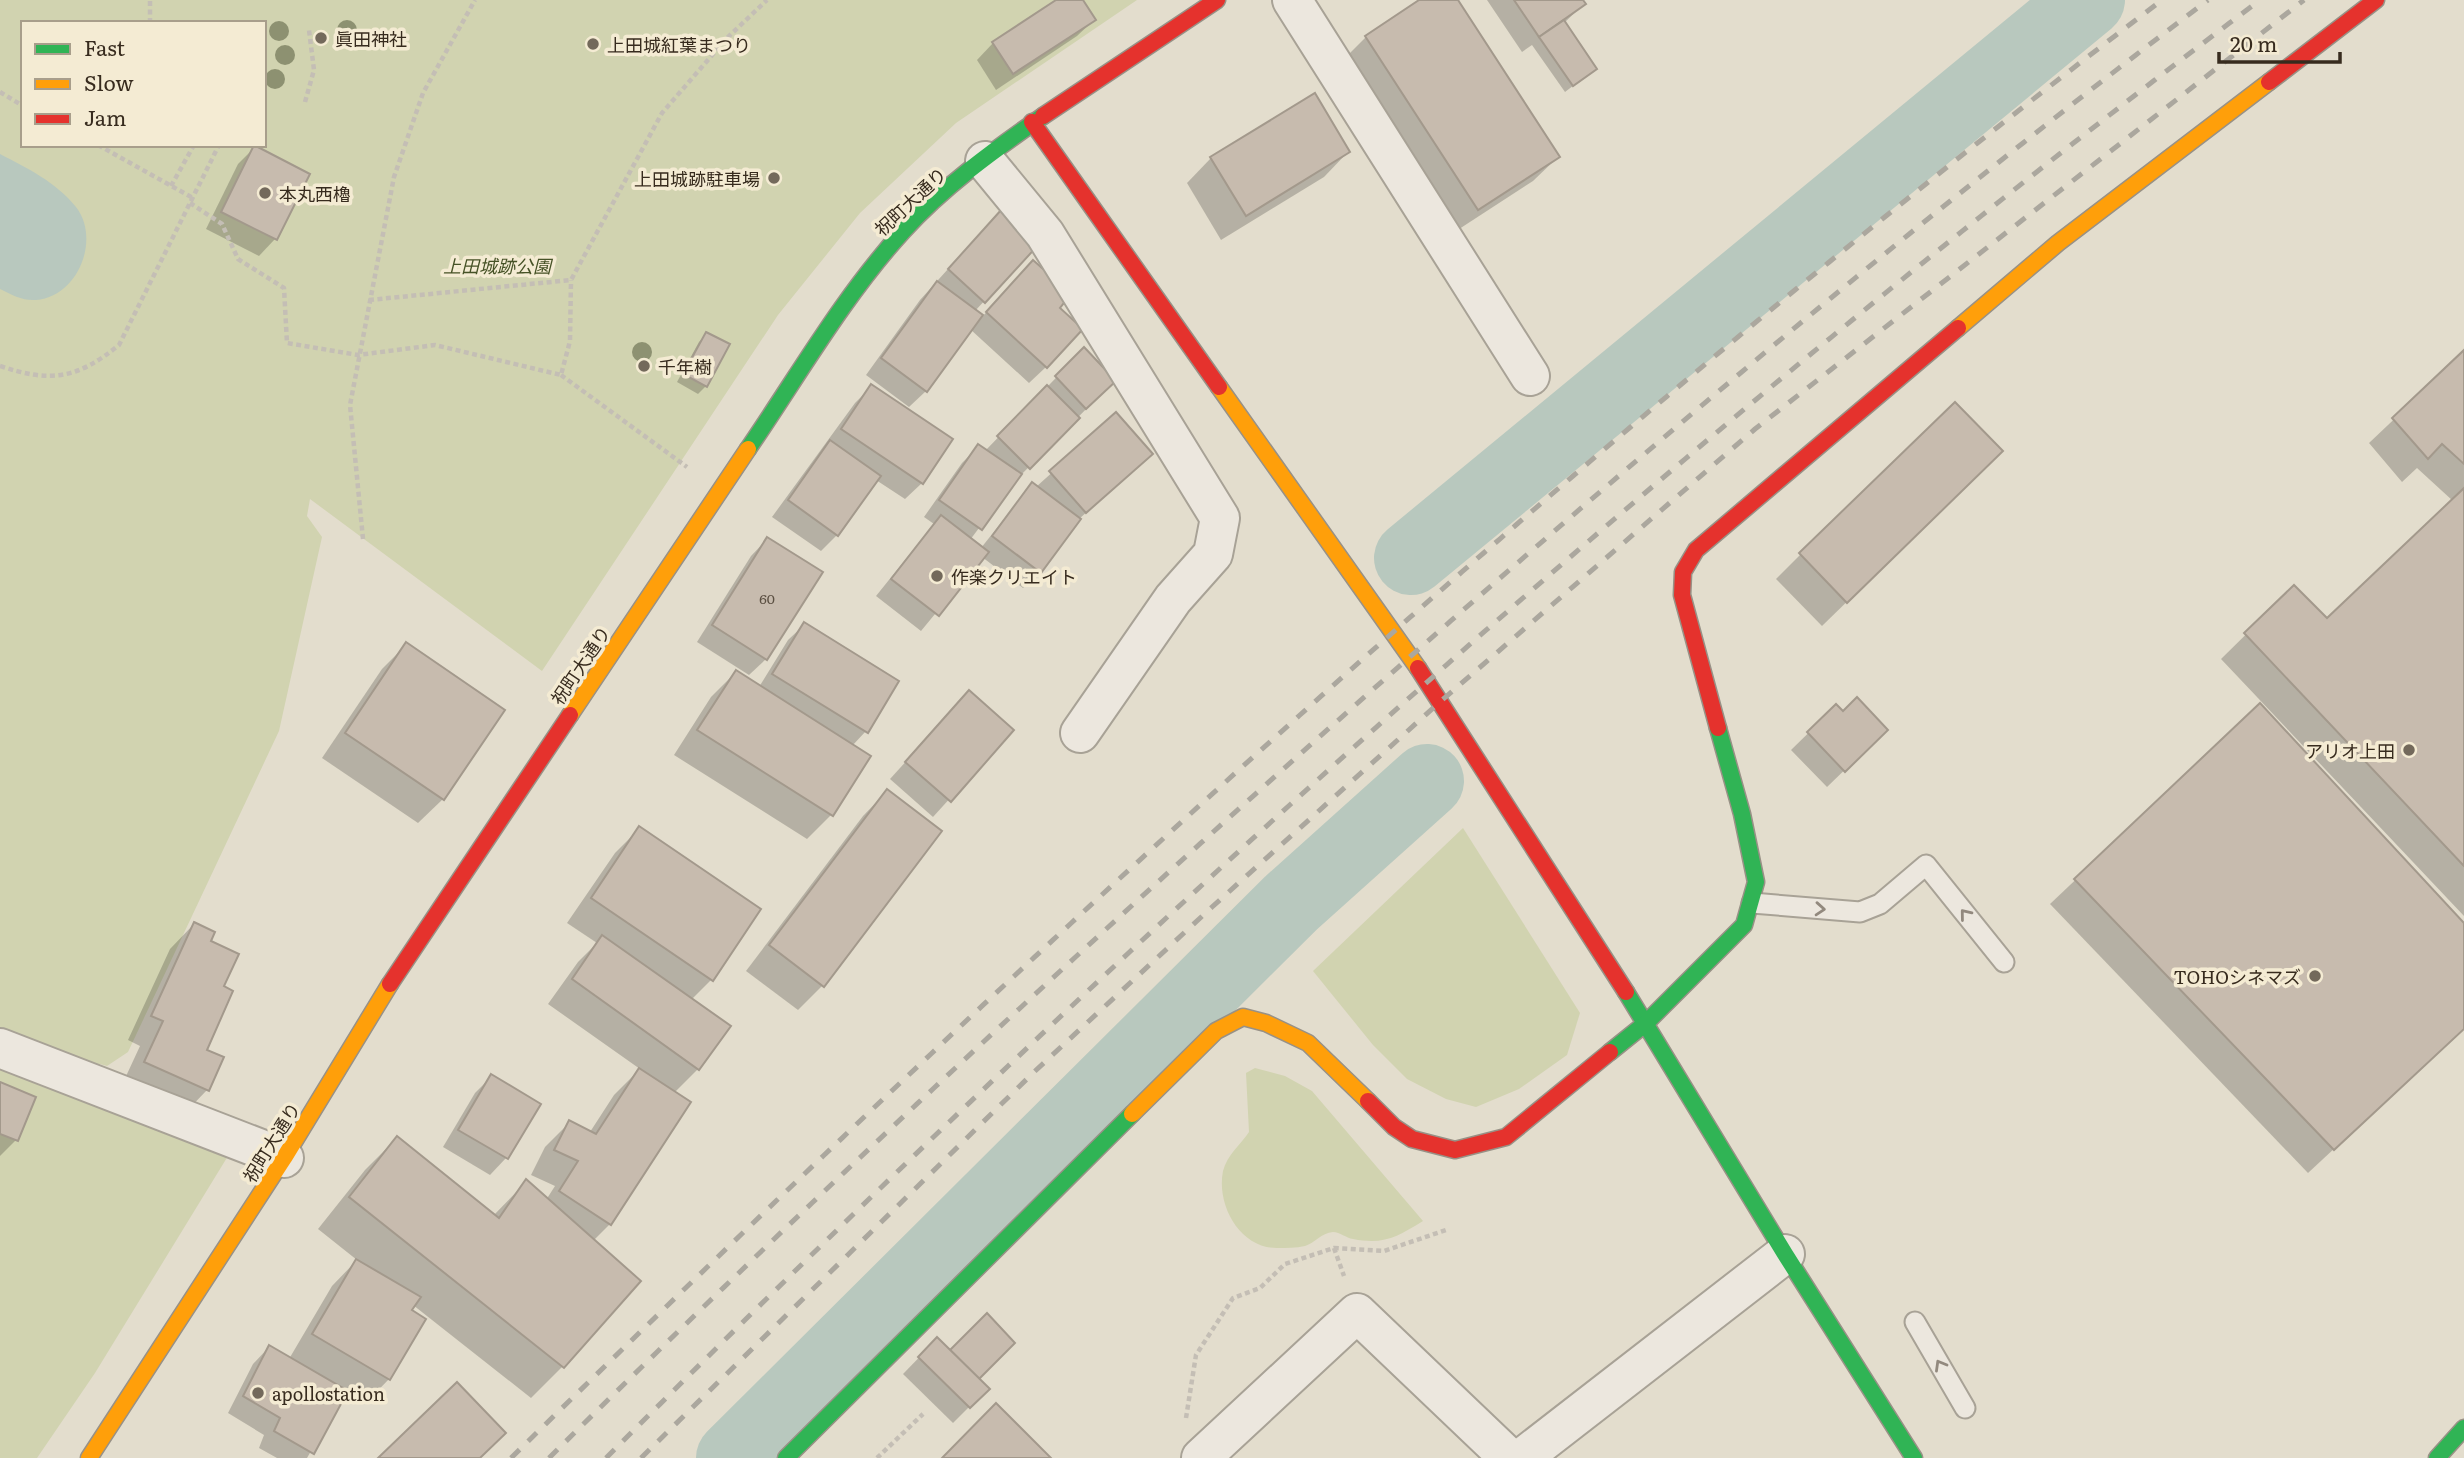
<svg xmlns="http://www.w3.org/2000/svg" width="2464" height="1458" viewBox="0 0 2464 1458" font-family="Literata,'Noto Sans JP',serif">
<rect width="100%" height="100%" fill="#e3ddcd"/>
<g fill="#d1d3b0" fill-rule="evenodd">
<path d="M 0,0 L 1137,0 L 956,123 L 860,213 L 778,315 L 542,671 L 310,499 L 307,516 L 322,537 L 279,731 L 128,1052 L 107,1066 L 100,1064 L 86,1091 L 228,1156 L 95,1373 L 37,1458 L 0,1458 ZM 23,23 L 264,23 L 264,145 L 23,145 Z"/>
<polygon points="1463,828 1580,1013 1567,1055 1519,1089 1476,1107 1446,1099 1407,1079 1373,1045 1313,971"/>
<path d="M 1255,1068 L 1285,1076 L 1312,1091 L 1423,1221 C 1397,1237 1384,1245 1353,1239 C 1346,1238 1340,1232 1333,1232 C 1321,1233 1315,1243 1305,1246 C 1296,1248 1286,1248 1278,1248 C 1241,1249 1216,1206 1223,1171 C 1227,1155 1241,1144 1249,1132 L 1246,1073 Z"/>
</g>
<path fill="#b8c8be" d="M 0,154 C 27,168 56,182 76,207 C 101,239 78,297 36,300 C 23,301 12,295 0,289 Z"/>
<g fill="#0003">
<polygon points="1060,0 1081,0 1094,20 1077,36 996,90 977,60 993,43"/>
<polygon points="1422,0 1456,0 1558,157 1533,181 1453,233 1341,62 1366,37"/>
<polygon points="1487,0 1581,0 1584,4 1564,23 1595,69 1565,92 1532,45 1522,52"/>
<polygon points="255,147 308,175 275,239 259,256 206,229 238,164"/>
<polygon points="1348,152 1324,177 1221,240 1187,183 1211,158"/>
<polygon points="986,227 1038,243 975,311 983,316 1017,278 1057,308 1046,367 1029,383 970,329 926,391 909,407 866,375 920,300"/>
<polygon points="707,334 706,386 698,394 677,382 699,342"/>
<polygon points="1084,349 1098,397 1012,484 970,540 981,548 1032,484 1036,487 1116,415 1134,470 1079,519 1039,572 1023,588 982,557 921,631 876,596 934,524 924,517 962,463 979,446 985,451"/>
<polygon points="2464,353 2464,916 2221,659 2294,587 2327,621 2453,501 2417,468 2402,482 2369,443"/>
<polygon points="872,386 922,483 905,499 876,480 837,535 821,551 772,517 855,403"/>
<polygon points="1976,476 1822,626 1776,579 1800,555"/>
<polygon points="767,539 766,659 749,675 697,642 751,556"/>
<polygon points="805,624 866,731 852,746 831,815 807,839 674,755 711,697 736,672 759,687 788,640"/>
<polygon points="406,645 443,799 418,823 322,758 382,669"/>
<polygon points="969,692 1012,730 933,817 890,779"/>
<polygon points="1836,706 1843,714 1886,730 1827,787 1791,750"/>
<polygon points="2259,706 2464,925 2464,1028 2308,1173 2050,904"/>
<polygon points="887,791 939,831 822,986 798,1010 746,971 863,816"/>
<polygon points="639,829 711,980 691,1000 698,1069 674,1093 610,1224 593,1241 563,1366 531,1398 413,1305 389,1379 365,1404 345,1392 307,1458 277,1458 259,1448 264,1435 228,1413 253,1364 269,1347 289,1359 332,1286 357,1260 318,1229 365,1170 397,1138 493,1216 526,1182 546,1200 555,1186 531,1175 545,1147 569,1123 590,1132 614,1095 640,1069 548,1004 578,962 597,943 567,923 615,853"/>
<polygon points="194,924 208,942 221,987 204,1050 207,1090 183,1115 121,1087 140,1046 128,1040 170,949"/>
<polygon points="492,1076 538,1104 506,1158 490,1175 443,1147 475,1093"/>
<polygon points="0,1084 16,1140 0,1156"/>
<polygon points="937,1339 987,1389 953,1423 903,1374"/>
</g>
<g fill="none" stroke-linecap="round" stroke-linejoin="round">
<g stroke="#b8c8be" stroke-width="74">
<polyline points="1411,558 2088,0"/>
<polyline points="733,1458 1291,903 1427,781"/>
</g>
</g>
<g fill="#c7bbae" stroke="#a3998c" stroke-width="2">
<polygon points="1056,0 1083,0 1096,20 1013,74 992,42"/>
<polygon points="1419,0 1458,0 1560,157 1478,210 1365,36"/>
<polygon points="1514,0 1583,0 1586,4 1539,37"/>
<polygon points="1564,20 1597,69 1573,86 1539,37"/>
<polygon points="1315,93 1350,152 1246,216 1210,157"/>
<polygon points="254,145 310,174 277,240 221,212"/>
<polygon points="1002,209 1040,243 985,303 948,269"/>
<polygon points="1033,260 1071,294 1060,308 1083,329 1047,368 986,312"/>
<polygon points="937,281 983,315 927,392 881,358"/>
<polygon points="706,332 730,344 707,387 683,374"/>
<polygon points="1084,347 1116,381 1086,409 1055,376"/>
<polygon points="2464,350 2464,464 2442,444 2428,459 2392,418"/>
<polygon points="871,384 953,439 923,484 841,429"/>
<polygon points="1047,385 1080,418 1030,469 997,436"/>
<polygon points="1955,402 2003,451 1847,603 1799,553"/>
<polygon points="1116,412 1153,454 1086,513 1049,471"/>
<polygon points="830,440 881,476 838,536 788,500"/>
<polygon points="978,444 1022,474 982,530 939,500"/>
<polygon points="1032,482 1081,519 1041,573 992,536"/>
<polygon points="2464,488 2464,866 2244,633 2294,585 2327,618"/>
<polygon points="941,515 989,552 939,616 891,579"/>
<polygon points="767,537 823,572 767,660 712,625"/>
<polygon points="804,622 899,681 868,733 772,674"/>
<polygon points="406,642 505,710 444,800 345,733"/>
<polygon points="736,670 871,756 833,816 697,730"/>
<polygon points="969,690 1014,730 951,802 905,762"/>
<polygon points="1857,697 1888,730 1845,772 1807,732 1836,704 1843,711"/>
<polygon points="2260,703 2464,923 2464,1029 2334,1150 2074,879"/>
<polygon points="887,789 942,831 824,987 769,945"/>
<polygon points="639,826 761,909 713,981 591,898"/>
<polygon points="194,922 215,932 211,941 239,954 224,986 233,991 207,1050 224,1057 209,1091 144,1062 163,1021 151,1016"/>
<polygon points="602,935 731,1026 699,1070 572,979"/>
<polygon points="639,1068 691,1102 611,1225 559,1191 578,1161 554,1150 569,1120 596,1134"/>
<polygon points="491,1074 541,1104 508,1159 458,1130"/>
<polygon points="0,1082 36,1097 18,1141 0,1134"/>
<polygon points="397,1136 499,1218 526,1179 641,1281 564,1368 349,1197"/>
<polygon points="356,1259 421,1297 412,1310 426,1319 390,1380 312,1334"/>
<polygon points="987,1313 1015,1343 979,1379 950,1350"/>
<polygon points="937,1337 990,1389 970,1408 918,1357"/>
<polygon points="269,1345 348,1391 314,1454 274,1431 280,1418 243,1396"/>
<polygon points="457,1382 506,1433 480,1458 378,1458"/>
<polygon points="996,1403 1051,1458 942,1458"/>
</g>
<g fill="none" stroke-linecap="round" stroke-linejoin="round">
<g stroke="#a8a296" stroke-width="23">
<g id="lane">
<polyline points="1752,903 1860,912 1880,904 1926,865 2004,962"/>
<polyline points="1915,1322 1965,1408"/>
</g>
</g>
<g stroke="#a8a296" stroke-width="42">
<g id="street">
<polyline points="1292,0 1530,376"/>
<polyline points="985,161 1045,234 1220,518 1213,554 1173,599 1080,733"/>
<polyline points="0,1048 284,1158"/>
<polyline points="1201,1458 1357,1313 1509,1458"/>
<polyline points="1522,1458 1785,1254"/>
</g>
</g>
<g stroke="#989186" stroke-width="19">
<g id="fast">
<path d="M 748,449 C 798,376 843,297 903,231 C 943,187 994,150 1043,116"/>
<polyline points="1626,992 1785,1254 1914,1458"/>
<polyline points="1610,1052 1646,1023 1744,925 1756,882 1742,814 1718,728"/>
<polyline points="786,1458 1132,1114"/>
<polyline points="2437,1458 2464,1428"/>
</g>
</g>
<g stroke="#989186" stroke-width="19">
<g id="slow">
<polyline points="1958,328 2058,243 2269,82"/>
<polyline points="1219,387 1418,668"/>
<polyline points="570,715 748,449"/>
<polyline points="1132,1114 1216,1031 1243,1017 1266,1023 1308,1043 1368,1101"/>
<polyline points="89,1458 284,1158 390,984"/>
</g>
</g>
<g stroke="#989186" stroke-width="19">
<g id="jam">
<polyline points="2269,82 2376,0"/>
<polyline points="1043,116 1217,0"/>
<polyline points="1032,122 1219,387"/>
<polyline points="1418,668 1626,992"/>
<polyline points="1718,728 1682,595 1683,572 1696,550 1958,328"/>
<polyline points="390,984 570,715"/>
<polyline points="1368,1101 1394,1127 1412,1139 1455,1150 1506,1137 1610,1052"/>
</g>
</g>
<g stroke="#c4beb5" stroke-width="4.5" stroke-dasharray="5 3.5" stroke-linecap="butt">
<polyline points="150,23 150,0"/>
<polyline points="0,92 23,106"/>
<polyline points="305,102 314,70 309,30"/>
<polyline points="98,145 193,198"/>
<polyline points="171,186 194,145"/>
<polyline points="190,203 222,224 238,259 284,288 287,343 358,355 435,345 561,375 570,341 571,280"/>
<polyline points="369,300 571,280 662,113 727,38 767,0"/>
<path d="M 0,366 C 51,383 77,379 119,345 L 219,145"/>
<polyline points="561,375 687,467"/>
<polyline points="363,539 350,405 394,177 423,93 475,0"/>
<polyline points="1334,1248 1344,1276"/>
<polyline points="1186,1418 1196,1355 1233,1298 1260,1288 1285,1264 1334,1248 1384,1251 1446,1230"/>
<polyline points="877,1458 923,1414"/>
</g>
<use href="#lane" stroke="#ece7de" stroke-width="19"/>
<use href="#street" stroke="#ece7de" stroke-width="38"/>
<use href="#fast" stroke="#30b455" stroke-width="16"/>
<use href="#slow" stroke="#ff9f0a" stroke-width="16"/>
<use href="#jam" stroke="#e5322d" stroke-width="16"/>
<g stroke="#aba79e" stroke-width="5" stroke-dasharray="12 12" stroke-linecap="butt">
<path d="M 511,1458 C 1035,944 1577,444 2162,0"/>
<path d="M 549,1458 C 844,1166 1149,885 1461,612 C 1703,401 1951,194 2208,0"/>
<path d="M 606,1458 C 1125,938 1672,442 2260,0"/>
<polyline points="641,1458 1034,1072 1212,907 1441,701 1755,429 2304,0"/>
</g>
</g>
<g fill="#8d9171">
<circle cx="347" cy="30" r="10"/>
<circle cx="279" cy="31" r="10"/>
<circle cx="285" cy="55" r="10"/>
<circle cx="275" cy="79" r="10"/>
<circle cx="642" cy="352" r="10"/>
</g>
<defs><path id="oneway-chevron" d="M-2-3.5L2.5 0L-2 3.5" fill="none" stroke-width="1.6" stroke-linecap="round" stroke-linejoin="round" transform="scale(1.75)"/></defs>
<g stroke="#92897e">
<use href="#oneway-chevron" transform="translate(1820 909) rotate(4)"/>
<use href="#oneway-chevron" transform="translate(1965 914) rotate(-129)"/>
<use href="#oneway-chevron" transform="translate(1940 1365) rotate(-120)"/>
</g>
<g fill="#73695b" stroke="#f4ebd3" stroke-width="2.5">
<circle cx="321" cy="38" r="7"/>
<circle cx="593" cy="44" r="7"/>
<circle cx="774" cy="178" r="7"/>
<circle cx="265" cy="193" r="7"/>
<circle cx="644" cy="366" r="7"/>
<circle cx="937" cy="576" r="7"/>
<circle cx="2409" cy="750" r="7"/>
<circle cx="2315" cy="976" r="7"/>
<circle cx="258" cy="1393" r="7"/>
</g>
<g text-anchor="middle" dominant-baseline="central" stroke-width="7" stroke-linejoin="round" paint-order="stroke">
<g font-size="14" fill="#5b4f42">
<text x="767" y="598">60</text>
</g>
<g font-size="18" fill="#372b1e" stroke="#f4ebd3" text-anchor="start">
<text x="335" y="38">眞田神社</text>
<text x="607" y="44">上田城紅葉まつり</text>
<text x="760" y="178" text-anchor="end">上田城跡駐車場</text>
<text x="279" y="193">本丸西櫓</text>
<text x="658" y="366">千年樹</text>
<text x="951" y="576">作楽クリエイト</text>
<text x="2395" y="750" text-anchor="end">アリオ上田</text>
<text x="2301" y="976" text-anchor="end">TOHOシネマズ</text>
<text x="272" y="1393">apollostation</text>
</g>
<g font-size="18" fill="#372b1e" stroke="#f4ebd3">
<text transform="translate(910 201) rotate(-43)">祝町大通り</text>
<text transform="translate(580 665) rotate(-56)">祝町大通り</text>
<text transform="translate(271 1142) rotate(-58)">祝町大通り</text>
</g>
<g font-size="18" font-style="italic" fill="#465226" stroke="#f4ebd3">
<text x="497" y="265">上田城跡公園</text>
</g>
</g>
<rect x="21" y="21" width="245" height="126" fill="#f4ebd3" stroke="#a89e8b" stroke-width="2"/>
<rect x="35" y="44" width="35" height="10" fill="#30b455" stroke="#a89e8b" stroke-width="2"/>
<text x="84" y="56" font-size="21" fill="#372b1e">Fast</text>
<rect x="35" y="79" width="35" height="10" fill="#ff9f0a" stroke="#a89e8b" stroke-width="2"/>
<text x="84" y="91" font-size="21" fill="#372b1e">Slow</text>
<rect x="35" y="114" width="35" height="10" fill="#e5322d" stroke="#a89e8b" stroke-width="2"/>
<text x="84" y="126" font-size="21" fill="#372b1e">Jam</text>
<path d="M2219 52v10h121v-10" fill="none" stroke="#372b1e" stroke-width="3.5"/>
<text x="2230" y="52" font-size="21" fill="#372b1e" stroke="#f4ebd3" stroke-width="5" paint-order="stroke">20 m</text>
</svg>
